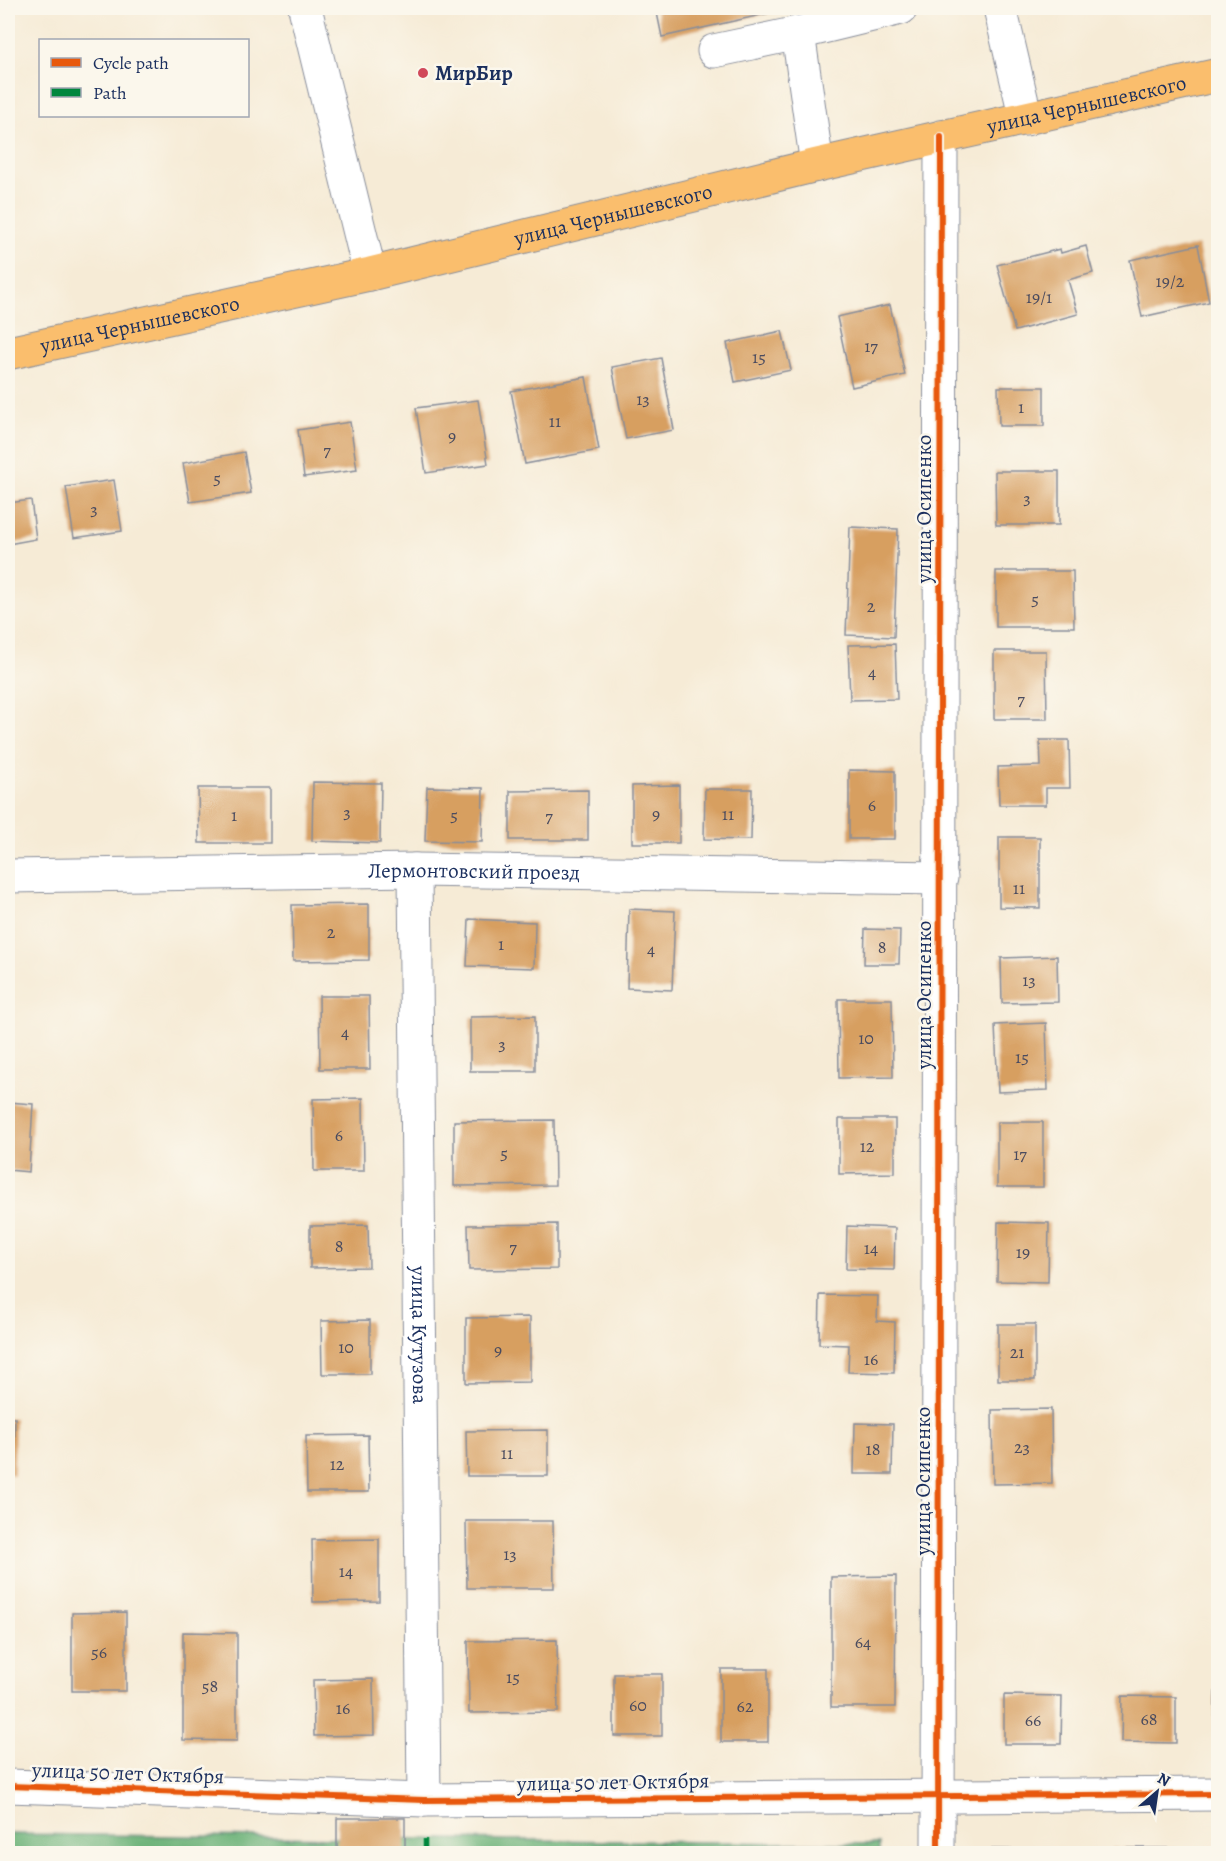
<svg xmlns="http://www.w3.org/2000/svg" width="1226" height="1861" viewBox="0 0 1226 1861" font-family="Alegreya,serif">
<rect width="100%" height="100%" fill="#fbf7ec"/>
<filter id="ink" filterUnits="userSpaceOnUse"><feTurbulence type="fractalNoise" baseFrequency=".0167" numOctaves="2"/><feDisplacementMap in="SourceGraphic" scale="12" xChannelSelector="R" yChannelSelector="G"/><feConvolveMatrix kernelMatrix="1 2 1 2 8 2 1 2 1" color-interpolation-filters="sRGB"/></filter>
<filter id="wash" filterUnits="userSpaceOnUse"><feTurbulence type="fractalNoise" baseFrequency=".008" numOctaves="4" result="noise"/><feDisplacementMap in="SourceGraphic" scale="24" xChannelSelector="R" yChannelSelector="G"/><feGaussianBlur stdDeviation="1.35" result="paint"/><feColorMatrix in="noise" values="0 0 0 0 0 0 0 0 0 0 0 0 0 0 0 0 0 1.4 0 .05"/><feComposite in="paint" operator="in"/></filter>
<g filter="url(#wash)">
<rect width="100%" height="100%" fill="#f6ebd6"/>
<polygon fill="#6cb278" stroke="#44706b" stroke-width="1.5" points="8,1834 879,1844 879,1854 8,1854"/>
<g id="blocks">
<g fill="#d79f61">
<polygon points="656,8 792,8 662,37"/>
<polygon points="1198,245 1209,302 1142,317 1130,260"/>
<polygon points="1086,246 1093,273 1068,280 1078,314 1015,331 997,265 1060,249 1061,253"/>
<polygon points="890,305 905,375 852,387 837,317"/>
<polygon points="782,331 791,370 735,382 727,343"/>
<polygon points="661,358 674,430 626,439 612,367"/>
<polygon points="586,377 599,450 525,464 511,391"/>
<polygon points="998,387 1044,387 1044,426 999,426"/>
<polygon points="478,400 488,464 426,473 416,408"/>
<polygon points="350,422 357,470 304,477 298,430"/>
<polygon points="244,452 251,493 190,502 183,463"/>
<polygon points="995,471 1059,471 1059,525 996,525"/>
<polygon points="114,480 122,531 74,538 66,487"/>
<polygon points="31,500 36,539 8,544 8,503"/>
<polygon points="850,527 898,529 894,637 846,635"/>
<polygon points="996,571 1073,571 1074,627 996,627"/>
<polygon points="895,644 897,699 850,700 848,645"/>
<polygon points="994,651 1046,651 1047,719 994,719"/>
<polygon points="1040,740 1069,740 1070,788 1046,788 1046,805 999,805 998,767 1041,766"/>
<polygon points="849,770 895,771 895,839 849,839"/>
<polygon points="313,782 381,783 380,843 312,841"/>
<polygon points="679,785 679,843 632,843 632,786"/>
<polygon points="427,787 483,788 482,842 425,841"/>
<polygon points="198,788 270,788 270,843 199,843"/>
<polygon points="705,789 752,789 751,840 704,839"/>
<polygon points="588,790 588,840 510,840 510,791"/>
<polygon points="999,837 1040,837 1040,908 999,907"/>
<polygon points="369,904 369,960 293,961 292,905"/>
<polygon points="629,909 675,911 672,990 627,988"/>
<polygon points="8,913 12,914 12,969 8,969"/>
<polygon points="469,919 535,922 534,968 467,966"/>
<polygon points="865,929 900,930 899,964 864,964"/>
<polygon points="1057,956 1058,1002 1002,1003 1001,958"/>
<polygon points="319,996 369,996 370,1069 320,1069"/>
<polygon points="838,999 892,999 893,1077 839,1078"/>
<polygon points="535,1016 535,1071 470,1071 470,1017"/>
<polygon points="1046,1023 1048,1090 998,1092 995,1025"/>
<polygon points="363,1098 364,1171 314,1171 313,1099"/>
<polygon points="8,1102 33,1104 29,1172 8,1170"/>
<polygon points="839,1119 895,1119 895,1173 839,1174"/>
<polygon points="554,1120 555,1185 454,1186 454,1121"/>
<rect x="997" y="1122" width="46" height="65"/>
<polygon points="998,1222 1049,1223 1048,1282 997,1281"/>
<polygon points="557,1224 557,1269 469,1270 468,1225"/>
<polygon points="368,1225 369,1267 310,1268 310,1226"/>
<polygon points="847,1226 895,1228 894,1270 846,1269"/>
<polygon points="820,1295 878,1296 877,1321 895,1322 894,1373 848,1372 849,1345 819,1344"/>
<polygon points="530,1317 530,1382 466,1383 466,1318"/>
<polygon points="370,1320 370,1374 322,1374 321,1321"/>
<rect x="998" y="1324" width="37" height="56"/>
<polygon points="1051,1409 1052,1483 993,1484 992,1410"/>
<polygon points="8,1418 15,1418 14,1475 8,1474"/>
<polygon points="855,1423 893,1424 892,1474 854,1474"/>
<polygon points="548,1430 548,1476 467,1476 466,1431"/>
<polygon points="368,1435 369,1492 307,1492 306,1436"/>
<polygon points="466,1521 553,1521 554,1588 467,1588"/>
<polygon points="379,1539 379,1601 313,1602 312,1540"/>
<polygon points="896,1576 895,1707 831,1707 831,1577"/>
<polygon points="126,1612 126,1691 72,1691 72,1613"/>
<polygon points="183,1632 237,1633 237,1741 183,1740"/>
<polygon points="557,1640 558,1712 469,1713 468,1641"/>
<rect x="721" y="1669" width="47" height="73"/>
<rect x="614" y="1674" width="48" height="62"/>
<polygon points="373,1679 374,1735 314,1736 313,1680"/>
<polygon points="1215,1692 1218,1692 1218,1747 1214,1747"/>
<polygon points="1004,1695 1062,1696 1061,1744 1004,1744"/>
<polygon points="1122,1696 1176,1697 1176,1743 1121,1742"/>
<rect x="337" y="1818" width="68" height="36"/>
<rect x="1111" y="1848" width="68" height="6"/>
<polygon points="992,1849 1059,1850 1059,1854 992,1854"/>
</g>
</g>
</g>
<g filter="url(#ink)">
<use href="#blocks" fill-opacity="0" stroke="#888d9a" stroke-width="1.5"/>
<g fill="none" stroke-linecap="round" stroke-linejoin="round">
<g stroke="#888d9a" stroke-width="35">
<g id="minor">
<polyline points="305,8 370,274"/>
<polyline points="1000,8 1026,119"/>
<polyline points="714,51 798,33"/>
<polyline points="817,165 798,33 901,8"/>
<path id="s1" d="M 415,870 L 424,1800"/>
<path id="s2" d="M 8,876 L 415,870 L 941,878"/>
<polyline points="8,1786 424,1800 1218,1794"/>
<polyline points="938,1854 941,137"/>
</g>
</g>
<g stroke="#888d9a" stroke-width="35">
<g id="major">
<path id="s3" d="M 8,353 L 370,274 L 817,165 L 1218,75"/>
</g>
</g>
<use href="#minor" stroke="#fff" stroke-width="33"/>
<use href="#major" stroke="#fabe6d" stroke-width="33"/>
<g stroke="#00873e" stroke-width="4.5" stroke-dasharray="9 4.5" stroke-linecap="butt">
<polyline points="425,1839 425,1854"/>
<polyline points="871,1854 879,1844"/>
</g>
<g stroke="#fbf7ec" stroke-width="10">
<g id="cycleway">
<polyline points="8,1786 424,1800 1218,1794"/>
<polyline points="938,1854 941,137"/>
</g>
</g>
<use href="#cycleway" stroke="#e8590c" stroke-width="6"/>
</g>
</g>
<circle fill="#d1495b" stroke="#fbf7ec" stroke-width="2" cx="423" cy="73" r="6"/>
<g text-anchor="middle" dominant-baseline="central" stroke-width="5" stroke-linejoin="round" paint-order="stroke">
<g font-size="18" fill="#4a4b5f">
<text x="1170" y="281">19/2</text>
<text x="1039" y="297">19/1</text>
<text x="871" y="346">17</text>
<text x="759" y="357">15</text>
<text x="643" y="399">13</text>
<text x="1021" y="407">1</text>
<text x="555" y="421">11</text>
<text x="452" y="436">9</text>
<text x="327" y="450">7</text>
<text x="217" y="478">5</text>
<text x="1027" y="498">3</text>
<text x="94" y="509">3</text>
<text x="1035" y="599">5</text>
<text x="871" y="606">2</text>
<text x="872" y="672">4</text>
<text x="1021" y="699">7</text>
<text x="872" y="805">6</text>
<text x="347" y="812">3</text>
<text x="656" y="814">9</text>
<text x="728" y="814">11</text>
<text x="234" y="815">1</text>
<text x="454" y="815">5</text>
<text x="549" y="816">7</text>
<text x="1019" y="888">11</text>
<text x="331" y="932">2</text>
<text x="501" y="944">1</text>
<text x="882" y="947">8</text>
<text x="651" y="949">4</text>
<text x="1029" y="980">13</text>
<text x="345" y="1032">4</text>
<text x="866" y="1038">10</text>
<text x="502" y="1044">3</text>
<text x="1022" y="1057">15</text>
<text x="339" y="1135">6</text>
<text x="867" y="1146">12</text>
<text x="504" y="1153">5</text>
<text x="1020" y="1154">17</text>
<text x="339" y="1246">8</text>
<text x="513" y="1247">7</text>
<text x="871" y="1248">14</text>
<text x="1023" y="1252">19</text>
<text x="346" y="1347">10</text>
<text x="498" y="1350">9</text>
<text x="1017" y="1352">21</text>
<text x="871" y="1359">16</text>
<text x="1022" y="1447">23</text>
<text x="873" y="1449">18</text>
<text x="507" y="1453">11</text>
<text x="337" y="1464">12</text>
<text x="510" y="1554">13</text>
<text x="346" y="1571">14</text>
<text x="863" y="1642">64</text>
<text x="99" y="1652">56</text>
<text x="513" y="1677">15</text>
<text x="210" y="1686">58</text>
<text x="638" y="1705">60</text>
<text x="745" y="1706">62</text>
<text x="343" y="1708">16</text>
<text x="1149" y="1719">68</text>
<text x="1033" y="1720">66</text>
</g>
<g font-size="21" font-weight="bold" fill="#1b2f5e" stroke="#fbf7ec" text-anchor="start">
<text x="435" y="73">МирБир</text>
</g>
<g font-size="21" fill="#1b2f5e" stroke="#fbf7ec">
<text stroke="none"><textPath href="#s3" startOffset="1107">улица Чернышевского</textPath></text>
<text stroke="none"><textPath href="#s3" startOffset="621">улица Чернышевского</textPath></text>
<text stroke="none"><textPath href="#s3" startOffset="135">улица Чернышевского</textPath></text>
<text transform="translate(924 509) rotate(-90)">улица Осипенко</text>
<text stroke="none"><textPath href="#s2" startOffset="466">Лермонтовский проезд</textPath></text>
<text transform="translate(924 995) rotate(-90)">улица Осипенко</text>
<text stroke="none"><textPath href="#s1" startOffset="465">улица Кутузова</textPath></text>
<text transform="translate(923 1481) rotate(-90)">улица Осипенко</text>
<text transform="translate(128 1773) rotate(2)">улица 50 лет Октября</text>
<text transform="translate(613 1782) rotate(-1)">улица 50 лет Октября</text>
</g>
</g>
<rect width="1226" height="1861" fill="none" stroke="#fbf7ec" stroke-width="30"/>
<rect x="39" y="39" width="210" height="78" fill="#fbf7ec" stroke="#a1a7b3" stroke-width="1.5"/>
<rect x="51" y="58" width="30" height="9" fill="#e8590c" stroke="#a1a7b3" stroke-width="1.5"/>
<text x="93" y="69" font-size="18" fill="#1b2f5e">Cycle path</text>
<rect x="51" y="88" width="30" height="9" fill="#00873e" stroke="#a1a7b3" stroke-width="1.5"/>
<text x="93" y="99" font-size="18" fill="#1b2f5e">Path</text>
<g transform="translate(1157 1792) rotate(29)" stroke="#fbf7ec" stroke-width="4.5" paint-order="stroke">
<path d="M0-4.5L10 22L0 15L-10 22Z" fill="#1b2f5e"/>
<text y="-9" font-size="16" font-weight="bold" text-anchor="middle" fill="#1b2f5e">N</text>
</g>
</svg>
